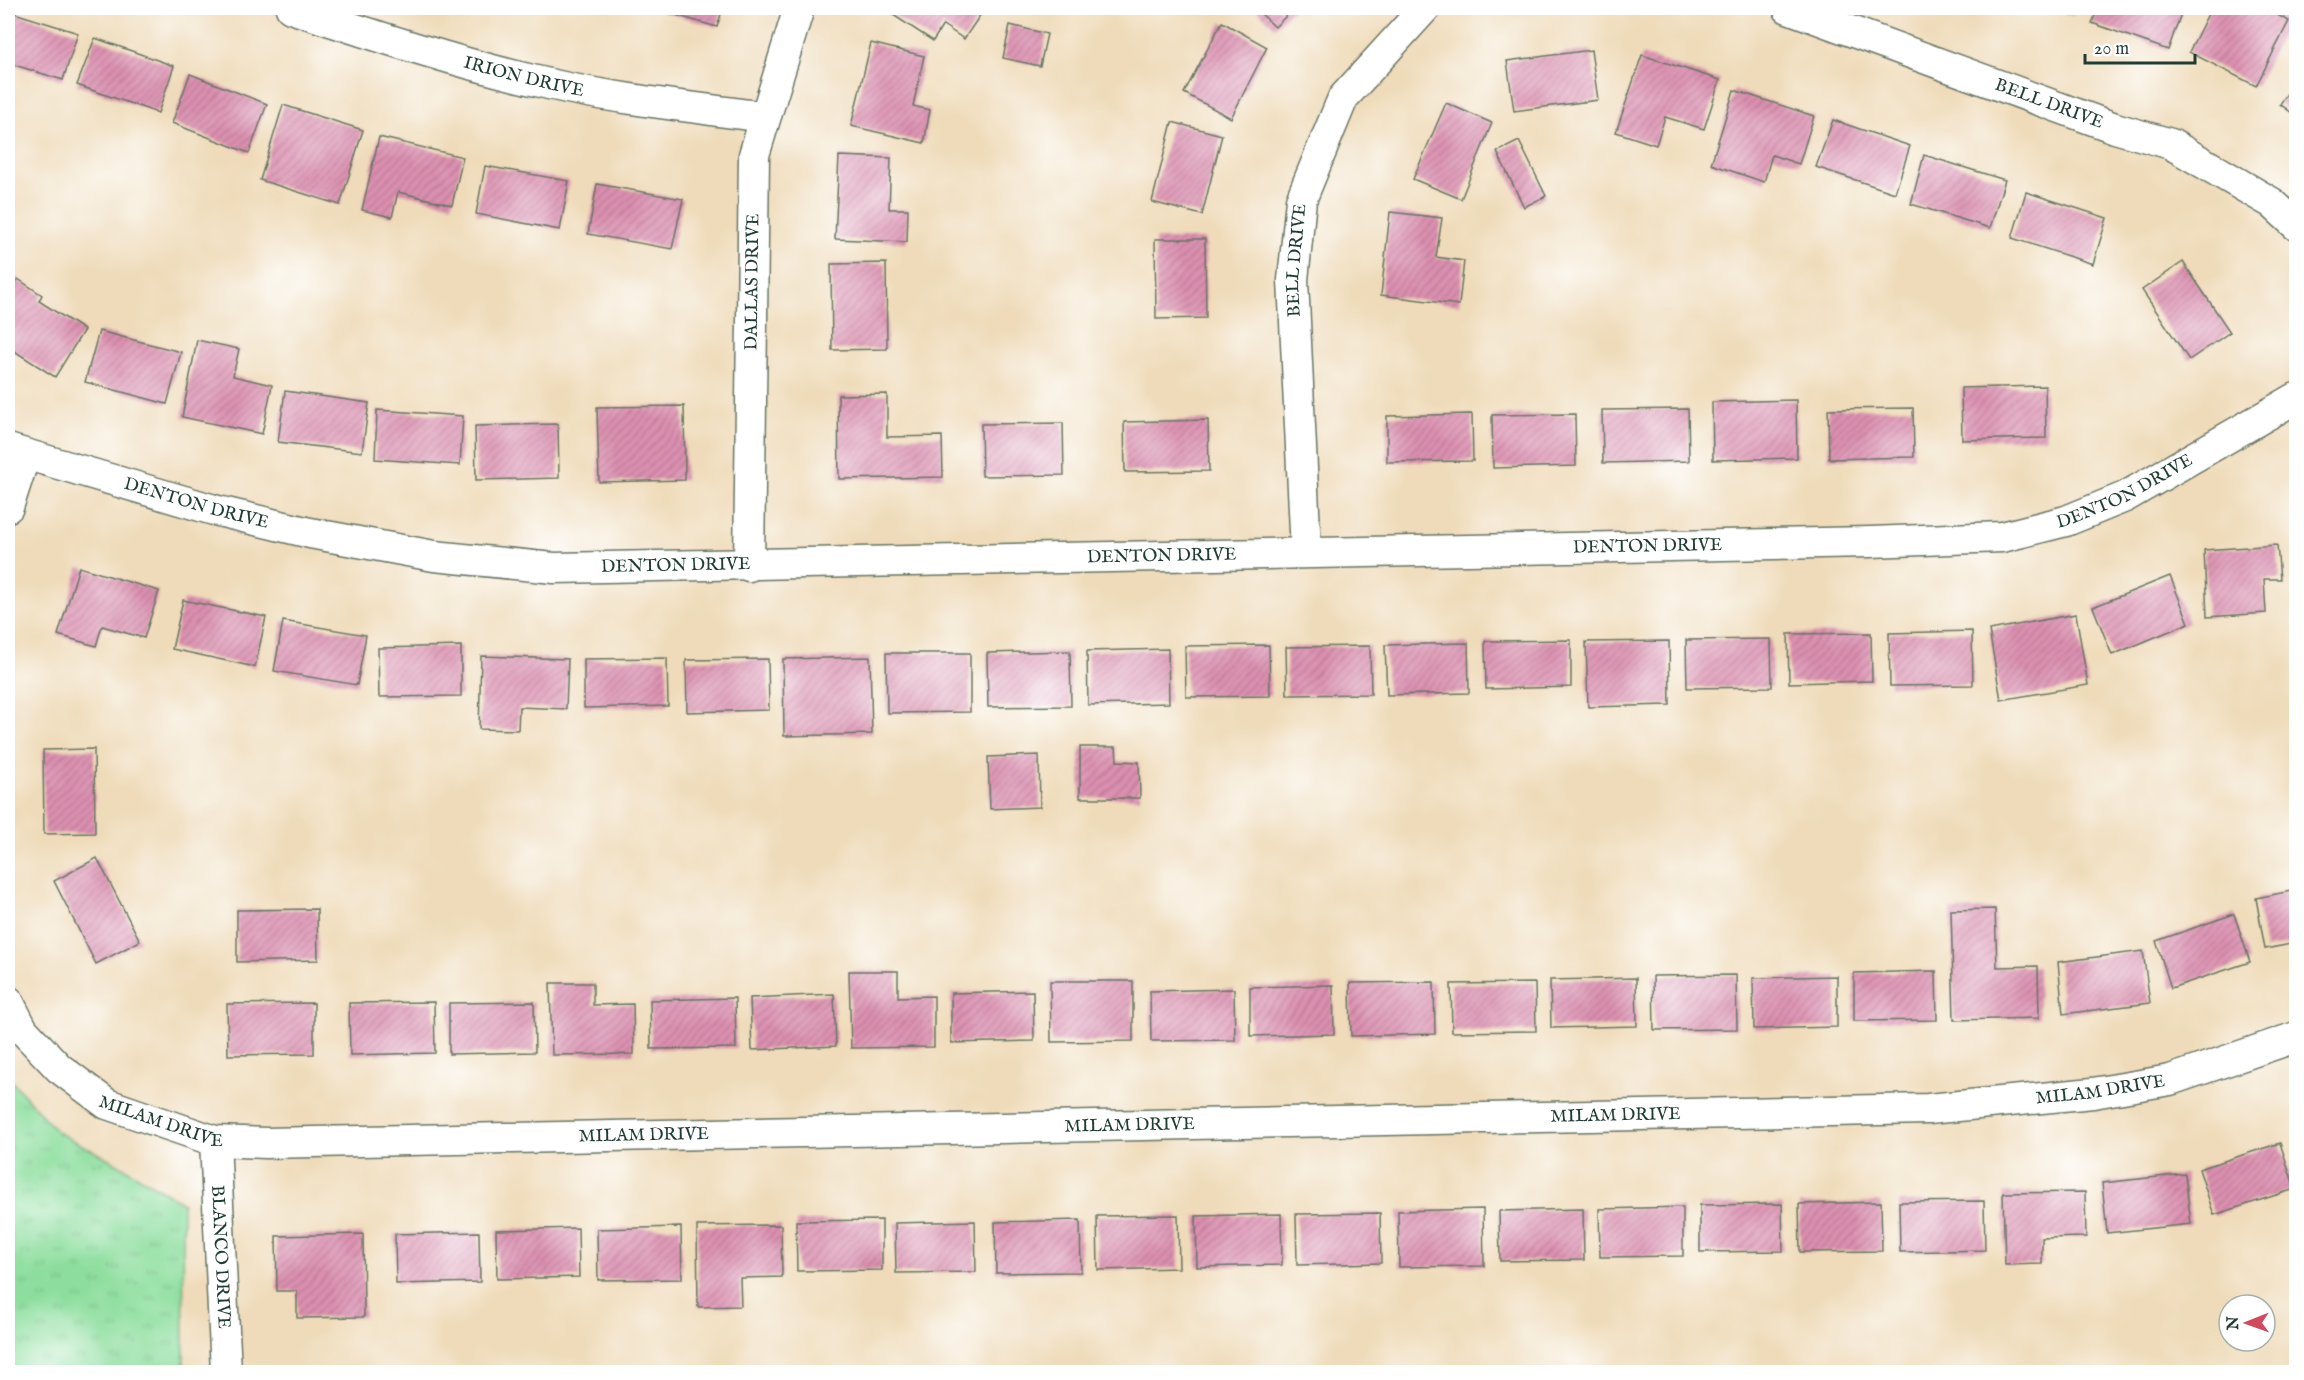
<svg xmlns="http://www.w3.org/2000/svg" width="2304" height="1380" viewBox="0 0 2304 1380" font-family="'IM FELL English',serif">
<defs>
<pattern id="grass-tufts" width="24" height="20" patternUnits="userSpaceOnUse" patternTransform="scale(1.5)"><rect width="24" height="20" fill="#8dde9e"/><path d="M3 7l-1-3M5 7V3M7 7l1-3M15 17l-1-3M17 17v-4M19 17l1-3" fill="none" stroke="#79bf89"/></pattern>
<pattern id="building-hatch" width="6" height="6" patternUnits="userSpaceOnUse" patternTransform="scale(1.5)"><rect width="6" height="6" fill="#dd90b1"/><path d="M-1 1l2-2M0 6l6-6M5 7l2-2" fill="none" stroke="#b37791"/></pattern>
</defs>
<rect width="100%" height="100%" fill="#fff"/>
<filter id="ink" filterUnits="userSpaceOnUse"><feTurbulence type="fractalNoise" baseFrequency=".0167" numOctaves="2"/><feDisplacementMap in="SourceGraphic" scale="12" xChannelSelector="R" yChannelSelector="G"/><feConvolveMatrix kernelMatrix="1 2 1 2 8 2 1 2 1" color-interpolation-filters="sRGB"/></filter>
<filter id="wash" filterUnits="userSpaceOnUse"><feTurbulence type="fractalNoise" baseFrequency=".008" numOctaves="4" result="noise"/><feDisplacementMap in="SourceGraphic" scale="24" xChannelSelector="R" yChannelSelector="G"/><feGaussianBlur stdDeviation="1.35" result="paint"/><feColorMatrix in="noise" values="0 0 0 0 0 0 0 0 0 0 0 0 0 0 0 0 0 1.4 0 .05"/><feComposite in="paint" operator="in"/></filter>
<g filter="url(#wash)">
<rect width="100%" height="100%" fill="#efdbba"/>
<polygon fill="url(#grass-tufts)" stroke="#568e69" stroke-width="1.5" points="8,1077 57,1132 113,1161 183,1203 184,1372 8,1372"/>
<g id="blocks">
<g fill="url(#building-hatch)">
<polygon points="651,8 723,8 717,27"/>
<polygon points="889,8 985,8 964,39 943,25 933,41 887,11"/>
<polygon points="1255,8 1294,8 1275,27"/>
<polygon points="2051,8 2076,8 2073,16"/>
<polygon points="2098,8 2183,8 2168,50 2092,23"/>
<polygon points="2211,8 2264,8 2289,21 2256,86 2189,52"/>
<polygon points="8,11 78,33 63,80 8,63"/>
<polygon points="1222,22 1267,47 1231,118 1184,93"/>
<polygon points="1010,25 1047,34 1040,66 1003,58"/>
<polygon points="95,38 174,66 158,113 77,85"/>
<polygon points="871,43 924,56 913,106 930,110 924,143 851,126"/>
<polygon points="1591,50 1598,100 1514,111 1507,61"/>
<polygon points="1642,55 1720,80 1704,129 1665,117 1656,145 1616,132"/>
<polygon points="190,74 267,104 249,153 172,123"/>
<polygon points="2296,81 2296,116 2280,104"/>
<polygon points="1734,90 1814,116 1799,164 1772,155 1764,182 1711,164"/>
<polygon points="1446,103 1492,123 1461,199 1413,179"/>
<polygon points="283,105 363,130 340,205 260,180"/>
<polygon points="1833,120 1910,146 1895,193 1816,167"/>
<polygon points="1172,122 1222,135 1202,215 1152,202"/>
<polygon points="379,137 463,157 452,205 398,192 392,217 362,210"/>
<polygon points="1519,141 1546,196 1524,207 1497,152"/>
<polygon points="1924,155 2005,180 1990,228 1911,204"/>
<polygon points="839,156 891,158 889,209 908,209 907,242 835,239"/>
<polygon points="485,166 569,181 560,230 476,214"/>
<polygon points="597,184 683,199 672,249 588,234"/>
<polygon points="2026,192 2107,218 2093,264 2012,238"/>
<polygon points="1390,212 1442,218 1436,257 1464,261 1459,305 1381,295"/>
<polygon points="1155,239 1205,239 1206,318 1156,319"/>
<polygon points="2183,262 2230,332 2189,360 2142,290"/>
<polygon points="886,263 887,349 832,350 831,264"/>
<polygon points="18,279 42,295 39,301 84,330 55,377 8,347 8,296"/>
<polygon points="99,331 181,352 167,404 85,382"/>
<polygon points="197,340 239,349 233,376 272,385 262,434 182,417"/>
<polygon points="2045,386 2046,438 1962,440 1961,388"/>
<polygon points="285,391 369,403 362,452 278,442"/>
<polygon points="887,394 887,437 942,436 943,477 839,479 838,395"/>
<polygon points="1796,400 1797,458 1713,460 1712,402"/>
<polygon points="684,406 685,480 599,482 597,407"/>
<polygon points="1913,408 1914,457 1829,459 1828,409"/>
<polygon points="1688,409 1689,461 1603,463 1602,410"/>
<polygon points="377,410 463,416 460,465 375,459"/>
<polygon points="1472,414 1473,461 1387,462 1387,416"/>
<polygon points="1575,414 1576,466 1493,468 1492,415"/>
<polygon points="1208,420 1209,471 1125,472 1124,422"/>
<polygon points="1063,423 1064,475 982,476 981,424"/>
<polygon points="558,424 559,478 476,480 475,426"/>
<polygon points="2277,545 2280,579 2264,579 2266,613 2207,617 2204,550"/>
<polygon points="79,567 159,591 144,638 102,626 96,646 58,635"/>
<polygon points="2170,576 2189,623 2112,655 2093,607"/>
<polygon points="183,600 266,617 255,667 172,649"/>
<polygon points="2076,614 2088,685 2001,700 1989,630"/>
<polygon points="283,621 366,635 357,685 274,671"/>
<polygon points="1972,631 1973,685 1890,686 1889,633"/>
<polygon points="1871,633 1872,681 1789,683 1788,634"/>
<polygon points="1771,639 1772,687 1687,688 1686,640"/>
<polygon points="1571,640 1571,687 1486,689 1485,641"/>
<polygon points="1669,641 1670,705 1588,707 1586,642"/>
<polygon points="1468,643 1469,693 1387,695 1385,645"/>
<polygon points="1269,645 1270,696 1186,697 1185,646"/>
<polygon points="461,646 461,696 379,697 378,648"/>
<polygon points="1370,646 1371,694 1287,695 1286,647"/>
<polygon points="1168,649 1169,703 1088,705 1087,651"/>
<polygon points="1070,651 1071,706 988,707 987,653"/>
<polygon points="886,653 970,653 970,712 887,713"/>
<polygon points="481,656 568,659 566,709 519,707 518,730 479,729"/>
<polygon points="870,657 872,734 784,736 783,659"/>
<polygon points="667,658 668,706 584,708 584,659"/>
<polygon points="768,659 769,710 687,712 686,660"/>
<polygon points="1080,747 1116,747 1117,761 1139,762 1140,798 1080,798"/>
<polygon points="94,749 95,833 44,834 43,750"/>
<polygon points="1039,755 1040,807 990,809 988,757"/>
<polygon points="97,858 140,941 96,964 54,881"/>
<polygon points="2296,890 2296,943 2265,949 2256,898"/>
<polygon points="317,909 318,960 237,962 237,910"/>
<polygon points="1995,909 1997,967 2038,966 2039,1018 1954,1020 1951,910"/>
<polygon points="2234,914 2250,962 2171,988 2156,941"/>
<polygon points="2143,951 2150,1003 2063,1014 2058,962"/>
<polygon points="849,971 898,971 898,997 934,996 934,1047 851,1048"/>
<polygon points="1936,971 1937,1020 1854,1021 1854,973"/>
<polygon points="1736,975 1737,1029 1654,1030 1653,976"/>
<polygon points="1837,976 1837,1027 1754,1029 1753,978"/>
<polygon points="1636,978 1637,1026 1551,1028 1550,980"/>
<polygon points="1050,981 1133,981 1133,1041 1051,1042"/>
<polygon points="1434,982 1435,1034 1351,1036 1350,983"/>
<polygon points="550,983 593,983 593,1005 633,1004 634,1054 552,1055"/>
<polygon points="1535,983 1536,1031 1452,1032 1451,984"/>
<polygon points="1333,985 1334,1034 1250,1036 1250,987"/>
<polygon points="1234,989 1235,1040 1151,1041 1150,991"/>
<polygon points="1033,991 1034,1041 951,1043 951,993"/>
<polygon points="834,994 836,1046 752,1050 750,998"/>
<polygon points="735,998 736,1048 651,1049 650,1000"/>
<polygon points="434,1002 435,1053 350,1055 349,1003"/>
<polygon points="534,1002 535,1052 449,1054 449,1003"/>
<polygon points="314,1003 314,1054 228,1055 227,1004"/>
<polygon points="2280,1143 2295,1189 2214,1215 2199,1169"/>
<polygon points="2185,1174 2191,1224 2107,1233 2102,1183"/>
<polygon points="2085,1192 2086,1237 2042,1238 2042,1264 2005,1265 2003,1193"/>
<polygon points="1984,1201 1985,1250 1900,1252 1899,1202"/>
<polygon points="1881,1202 1882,1251 1800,1252 1799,1204"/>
<polygon points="1782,1204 1783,1251 1700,1252 1700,1205"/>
<polygon points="1683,1207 1683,1256 1600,1257 1599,1209"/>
<polygon points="1483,1209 1484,1266 1399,1267 1398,1211"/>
<polygon points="1583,1209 1584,1260 1500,1261 1499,1211"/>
<polygon points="1380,1213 1381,1263 1297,1265 1296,1214"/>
<polygon points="1281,1214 1282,1265 1197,1267 1196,1216"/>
<polygon points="1178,1215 1179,1268 1098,1270 1097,1216"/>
<polygon points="882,1220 882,1270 797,1271 796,1221"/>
<polygon points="1080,1220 1081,1272 996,1273 995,1222"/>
<polygon points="975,1221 976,1272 896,1273 895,1223"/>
<polygon points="781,1225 782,1277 740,1278 741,1306 698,1307 697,1226"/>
<polygon points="681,1227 682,1279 598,1280 597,1229"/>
<polygon points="578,1228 579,1277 497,1279 496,1230"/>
<polygon points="479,1232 480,1282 396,1284 395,1234"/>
<polygon points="363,1234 364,1317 297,1318 297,1291 277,1291 276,1236"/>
</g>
</g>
</g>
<g filter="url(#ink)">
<use href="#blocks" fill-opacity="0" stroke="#687463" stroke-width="1.5"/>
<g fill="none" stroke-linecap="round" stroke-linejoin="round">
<g stroke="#687463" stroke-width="33">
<g id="street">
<path id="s1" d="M 291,8 C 376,36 461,64 549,84 C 620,100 693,107 765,117"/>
<path id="s2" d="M 1788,8 L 2115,128 L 2171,144 L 2272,203 L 2296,225"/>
<path id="s3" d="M 8,449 L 214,510 L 310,533 L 434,556 L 554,568 L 1870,542 L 2002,537 L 2066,521 L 2125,497 L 2296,398"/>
<polyline points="8,507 25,455"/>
<path id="s4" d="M 1306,552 L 1293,280 L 1301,200 L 1343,98 L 1425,8"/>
<path id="s5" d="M 749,566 L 754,155 L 799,8"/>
<path id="s6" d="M 8,1001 L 23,1030 L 59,1068 L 107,1104 L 215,1141 L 266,1143 L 1928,1109 L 2093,1093 L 2170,1080 L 2296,1037"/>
<path id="s7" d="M 215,1141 L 226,1372"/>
</g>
</g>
<use href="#street" stroke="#fff" stroke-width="30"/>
</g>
</g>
<g text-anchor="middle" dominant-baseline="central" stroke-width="6" stroke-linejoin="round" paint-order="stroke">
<g font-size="18" fill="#1f3d34" stroke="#fff">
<text stroke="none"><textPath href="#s1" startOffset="243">IRION DRIVE</textPath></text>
<text stroke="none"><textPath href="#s2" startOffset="278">BELL DRIVE</textPath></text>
<text stroke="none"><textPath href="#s4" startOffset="292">BELL DRIVE</textPath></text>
<text stroke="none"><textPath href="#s5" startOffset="284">DALLAS DRIVE</textPath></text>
<text stroke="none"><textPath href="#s3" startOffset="2140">DENTON DRIVE</textPath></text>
<text stroke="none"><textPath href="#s3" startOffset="196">DENTON DRIVE</textPath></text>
<text stroke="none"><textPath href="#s3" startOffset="1654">DENTON DRIVE</textPath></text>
<text stroke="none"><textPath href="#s3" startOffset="1168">DENTON DRIVE</textPath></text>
<text stroke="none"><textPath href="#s3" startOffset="682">DENTON DRIVE</textPath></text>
<text stroke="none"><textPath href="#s6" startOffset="2146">MILAM DRIVE</textPath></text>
<text stroke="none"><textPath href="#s6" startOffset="1660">MILAM DRIVE</textPath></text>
<text stroke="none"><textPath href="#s6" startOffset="202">MILAM DRIVE</textPath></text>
<text stroke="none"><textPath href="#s6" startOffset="1174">MILAM DRIVE</textPath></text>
<text stroke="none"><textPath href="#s6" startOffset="688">MILAM DRIVE</textPath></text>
<text stroke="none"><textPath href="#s7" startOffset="116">BLANCO DRIVE</textPath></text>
</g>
</g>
<rect width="2304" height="1380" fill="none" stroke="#fff" stroke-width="30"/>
<g transform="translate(2247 1323) rotate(269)"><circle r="28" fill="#ffffff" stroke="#a5b1ae" stroke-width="1.5"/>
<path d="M0-4.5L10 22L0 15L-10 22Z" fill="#d1495b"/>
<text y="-9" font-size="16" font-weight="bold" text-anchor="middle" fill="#1f3d34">N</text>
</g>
<path d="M2085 54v9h110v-9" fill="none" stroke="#1f3d34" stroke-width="3"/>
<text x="2094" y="54" font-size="18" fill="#1f3d34" stroke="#ffffff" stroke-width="4.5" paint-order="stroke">20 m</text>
</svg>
